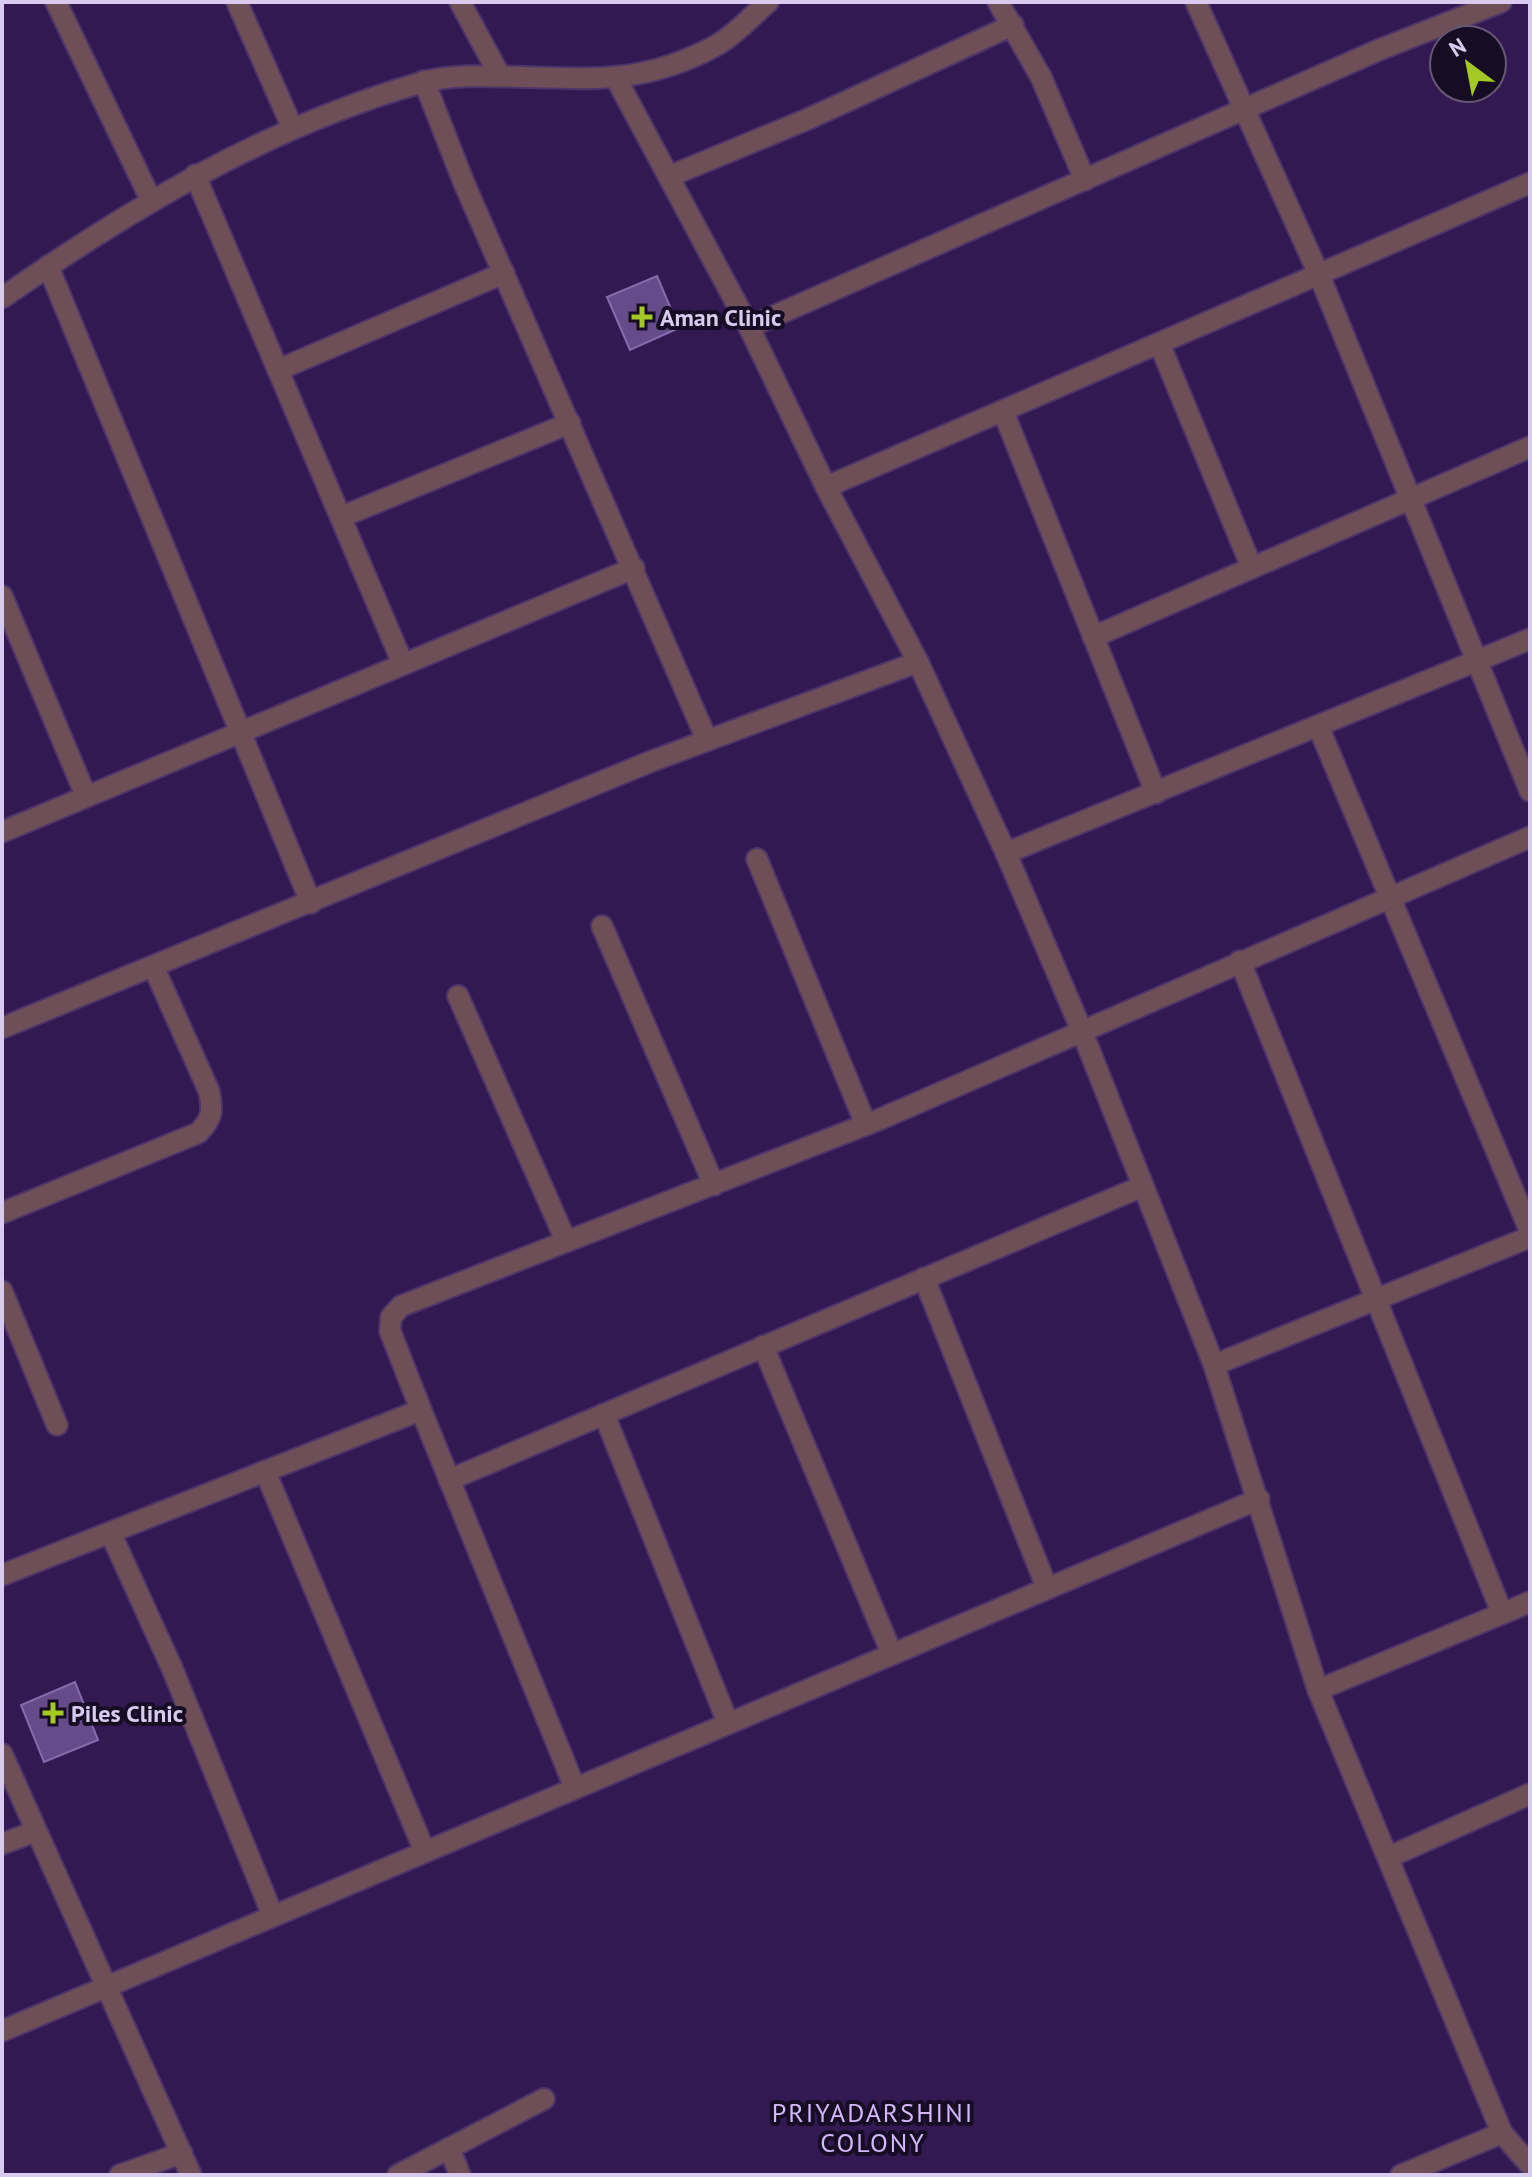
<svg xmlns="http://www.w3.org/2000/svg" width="1532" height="2177" viewBox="0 0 1532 2177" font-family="'PT Sans',sans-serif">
<rect width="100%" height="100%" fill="#331951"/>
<g fill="#664b8a" stroke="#866cac" stroke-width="2">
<polygon points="657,276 679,328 630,350 607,297"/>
<polygon points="75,1682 98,1740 44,1762 21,1705"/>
</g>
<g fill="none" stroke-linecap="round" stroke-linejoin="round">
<g stroke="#4d356a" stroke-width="24">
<g id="street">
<polyline points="56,2 151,200"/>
<polyline points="237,2 292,127"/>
<polyline points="460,2 500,76"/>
<polyline points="998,2 1041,77 1085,180"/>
<polyline points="1196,2 1320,277 1530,791"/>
<polyline points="617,80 749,327 826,487 918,662 1006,853 1530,639"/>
<polyline points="424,81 464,183 707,740"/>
<polyline points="195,175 403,664"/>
<polyline points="670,176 808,119 1013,25"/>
<polyline points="48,266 311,903"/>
<path d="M 2,298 C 133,207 267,127 420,83 C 451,74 491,76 523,77 C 598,79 648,83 717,45 C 735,35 752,16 768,2"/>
<polyline points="749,327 1381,49 1501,2"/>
<polyline points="1160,345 1252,568"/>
<polyline points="278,370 504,273"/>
<polyline points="1003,411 1156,793"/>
<polyline points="826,487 1530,183"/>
<polyline points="341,517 570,423"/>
<polyline points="2,596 86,796"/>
<polyline points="1093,637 1530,447"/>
<polyline points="1319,728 1530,1231"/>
<polyline points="2,832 634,568"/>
<polyline points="1006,853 1081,1029 1214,1365 1318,1690 1502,2133 1401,2175"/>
<polyline points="757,859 866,1125"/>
<polyline points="602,926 714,1185"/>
<polyline points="1240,961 1502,1613"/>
<polyline points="458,996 566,1241"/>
<polyline points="2,1028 652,761 918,662"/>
<path d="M 2,1213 L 198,1133 C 213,1118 213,1111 209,1091 L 154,968"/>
<polyline points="924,1278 1047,1588"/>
<polyline points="2,1291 57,1425"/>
<polyline points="763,1346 892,1654"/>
<polyline points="1214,1365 1530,1237"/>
<polyline points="421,1410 575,1788"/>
<polyline points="604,1414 728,1723"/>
<polyline points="265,1471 425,1852"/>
<polyline points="449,1480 1143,1186"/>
<polyline points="111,1534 172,1668 273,1916"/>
<polyline points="2,1575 421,1410 390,1331 391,1317 401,1306 878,1120 1530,837"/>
<polyline points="1318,1690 1530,1602"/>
<polyline points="2,1754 191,2175"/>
<polyline points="2,1844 36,1831"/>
<polyline points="1389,1857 1530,1794"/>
<polyline points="2,2031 1259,1499"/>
<polyline points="1502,2133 1530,2165"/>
<polyline points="449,2148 460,2175"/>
<polyline points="120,2175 182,2153"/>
<polyline points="398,2175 544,2099"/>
</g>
</g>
<use href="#street" stroke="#6f4f57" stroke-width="20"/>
</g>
<g fill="#a4c824" stroke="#160c24" stroke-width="3">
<path d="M638 305h8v8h8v8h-8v8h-8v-8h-8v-8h8z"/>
<path d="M49 1701h8v8h8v8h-8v8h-8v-8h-8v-8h8z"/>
</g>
<g text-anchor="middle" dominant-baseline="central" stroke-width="8" stroke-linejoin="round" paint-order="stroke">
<g font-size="24" font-weight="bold" fill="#d8cbee" stroke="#160c24" text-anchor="start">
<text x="660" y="317">Aman Clinic</text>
<text x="71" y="1713">Piles Clinic</text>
</g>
<g font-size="26" letter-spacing="2" fill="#d2b7fb" stroke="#160c24">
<text x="873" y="2112">PRIYADARSHINI<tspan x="873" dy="30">COLONY</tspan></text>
</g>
</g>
<rect width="1532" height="2177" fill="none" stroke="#d8cbee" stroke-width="8"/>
<g transform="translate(1468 64) rotate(328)"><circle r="38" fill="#160c24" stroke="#645875" stroke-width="2"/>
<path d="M0-6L14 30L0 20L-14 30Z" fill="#a4c824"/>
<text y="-12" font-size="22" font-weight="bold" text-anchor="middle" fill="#d8cbee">N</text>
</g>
</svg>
